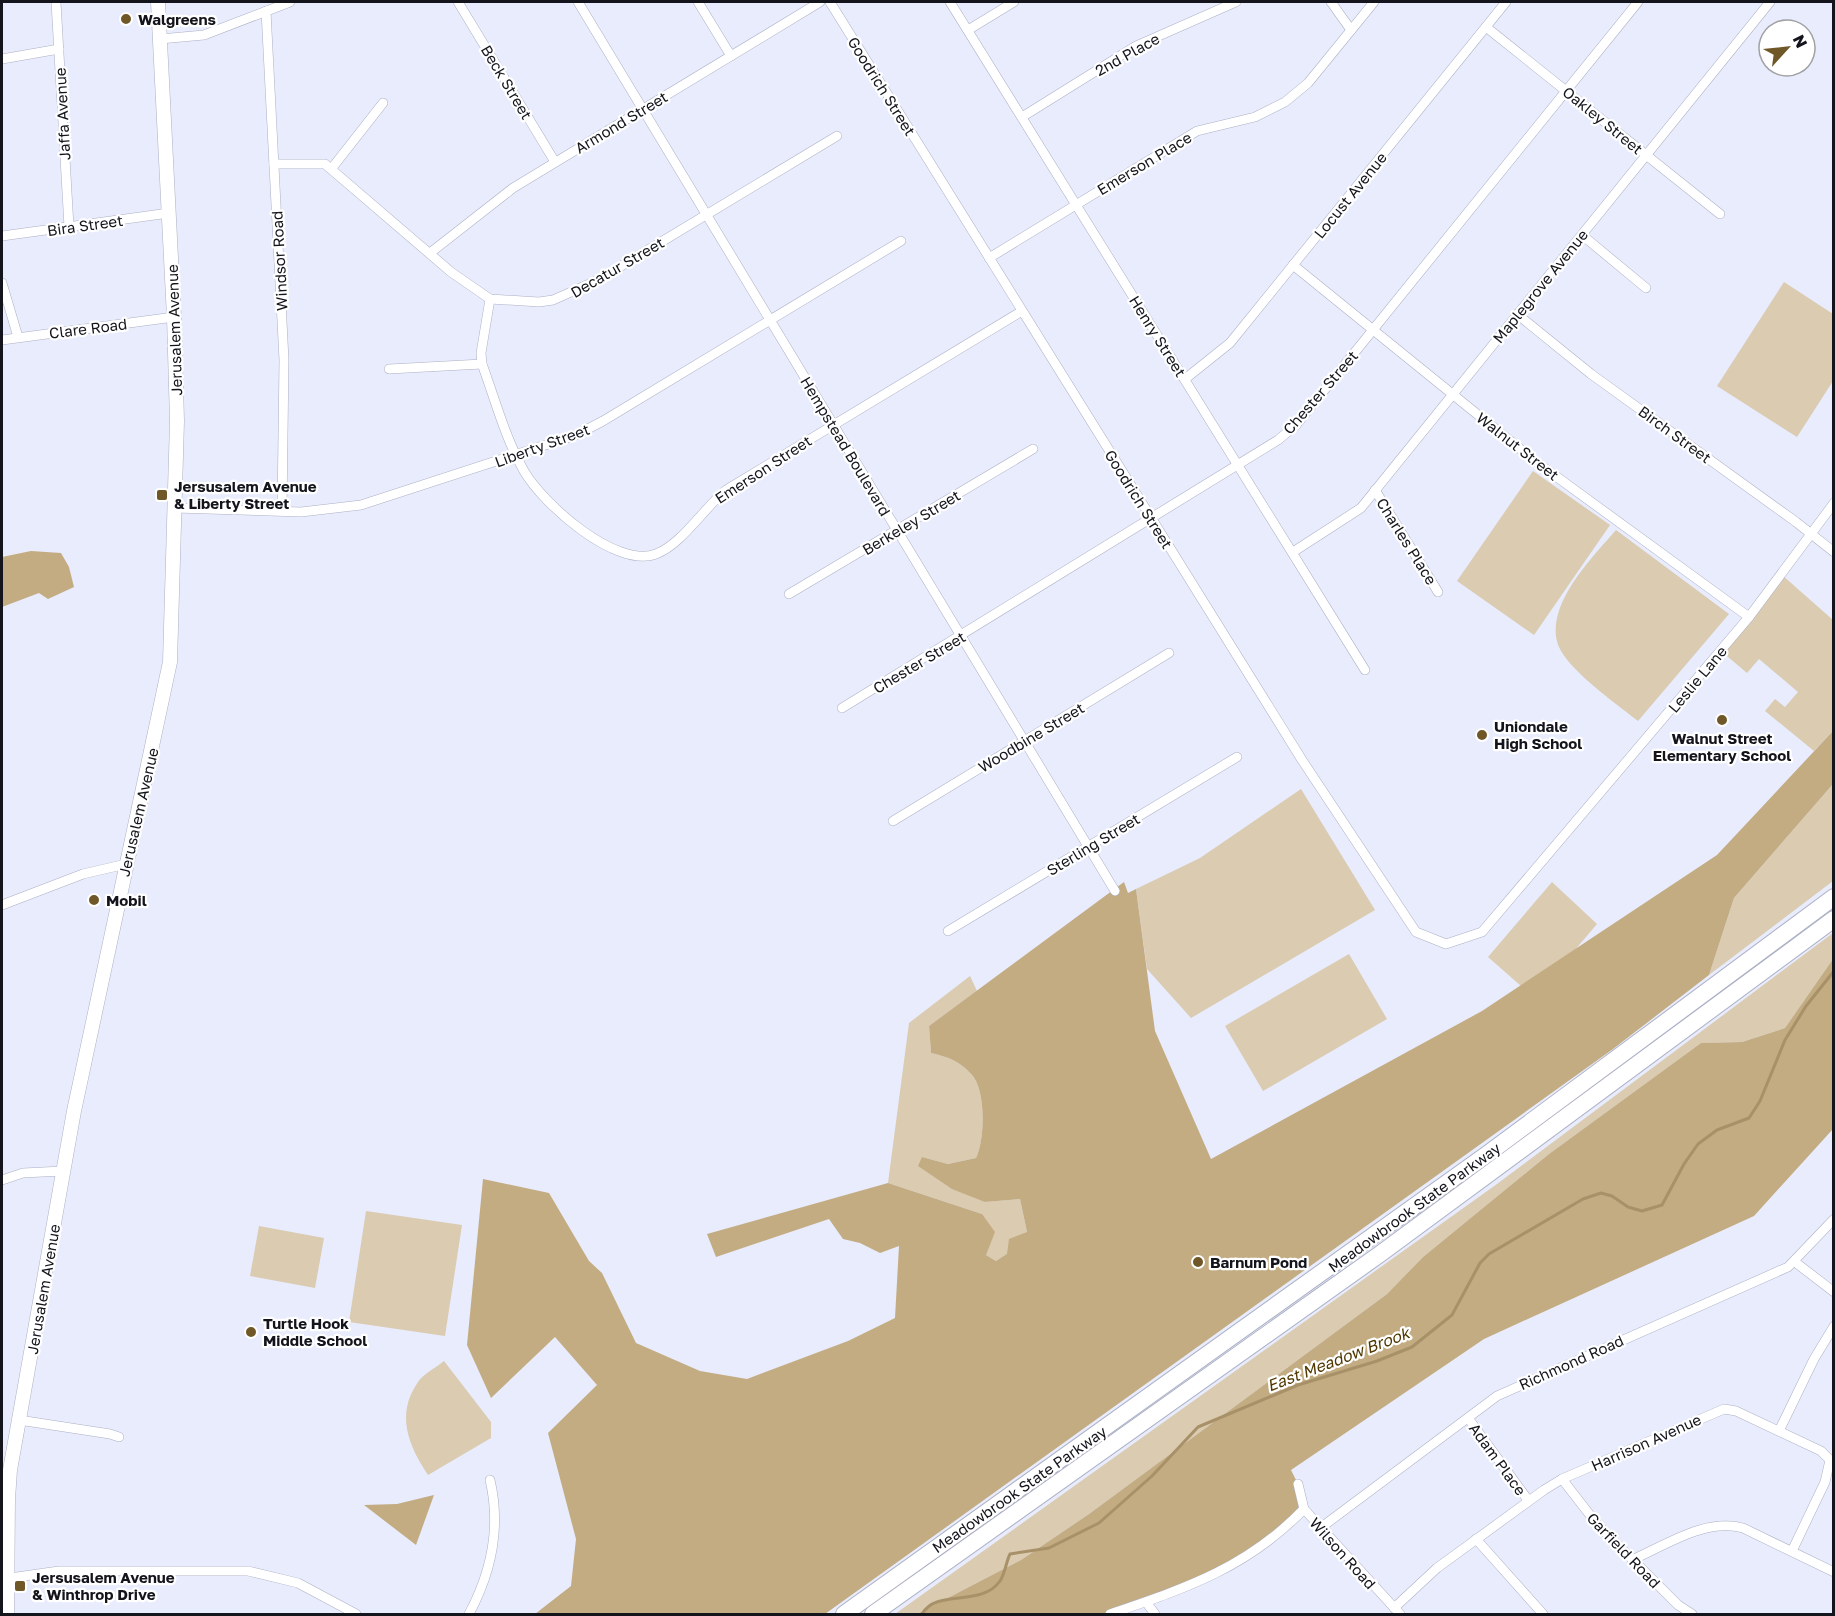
<svg xmlns="http://www.w3.org/2000/svg" width="1835" height="1616" viewBox="0 0 1835 1616" font-family="'Golos Text',sans-serif">
<rect width="100%" height="100%" fill="#e8ecfd"/>
<g fill="#dacbb1">
<polygon points="1784,282 1833,314 1833,381 1797,437 1717,386"/>
<polygon points="1533,471 1610,525 1534,635 1457,581"/>
<path d="M 1616,530 L 1729,614 L 1638,721 C 1617,704 1562,666 1557,641 C 1548,601 1593,557 1616,530 Z"/>
<polygon points="1782,575 1833,620 1833,731 1814,751 1765,711 1775,699 1785,707 1798,692 1759,659 1747,673 1721,651"/>
<polygon points="1833,784 1833,881 1709,975 1734,898"/>
<polygon points="1301,789 1375,910 1191,1018 1147,969 1136,889 1200,858"/>
<polygon points="1552,882 1597,924 1574,951 1521,986 1488,957"/>
<polygon points="1833,933 1833,959 1785,1028 1742,1042 1701,1043 1549,1154 1423,1257 1387,1294 1089,1514 1021,1560 917,1614 895,1614 1497,1184"/>
<polygon points="1349,954 1387,1019 1263,1091 1225,1026"/>
<path d="M 970,976 L 977,991 L 929,1026 L 931,1053 C 948,1057 960,1061 972,1075 C 986,1090 985,1140 976,1158 L 948,1164 L 922,1157 L 985,1202 L 1020,1199 L 1027,1232 L 1008,1254 L 996,1261 L 986,1255 L 982,1214 L 888,1183 L 909,1023 Z"/>
<polygon points="366,1211 462,1225 445,1336 349,1322"/>
<polygon points="259,1226 324,1238 315,1288 250,1276"/>
<path d="M 444,1361 L 491,1422 L 491,1438 L 428,1475 C 409,1446 395,1415 418,1382 C 423,1374 437,1367 444,1361 Z"/>
</g>
<g fill="#c3ac82">
<polygon points="31,551 61,553 69,567 74,587 48,599 39,593 2,607 2,557"/>
<path d="M 1833,731 L 1833,784 L 1734,898 L 1709,975 L 1613,1049 L 825,1614 L 535,1614 L 571,1586 L 576,1539 L 548,1433 L 597,1385 L 555,1337 L 491,1398 L 467,1345 L 483,1179 L 549,1193 L 589,1261 L 602,1273 L 636,1343 L 700,1371 L 747,1379 L 848,1341 L 895,1318 L 899,1246 L 880,1253 L 860,1243 L 843,1239 L 829,1219 L 716,1257 L 707,1234 L 888,1183 L 982,1214 L 995,1232 L 986,1255 L 996,1261 L 1007,1254 L 1009,1239 L 1027,1232 L 1020,1199 L 985,1202 L 952,1189 L 918,1166 L 922,1157 L 948,1164 L 976,1158 C 985,1140 986,1090 972,1075 C 960,1061 948,1057 931,1053 L 929,1026 L 1124,882 L 1128,893 L 1136,889 L 1155,1031 L 1211,1159 L 1482,1011 L 1717,855 Z"/>
<polygon points="1833,959 1833,1129 1754,1216 1484,1339 1291,1470 1298,1484 1304,1509 1230,1567 1110,1614 917,1614 1021,1560 1089,1514 1387,1294 1423,1257 1549,1154 1701,1043 1742,1042 1785,1028"/>
<polygon points="434,1495 416,1545 364,1505 397,1504"/>
</g>
<g fill="none" stroke-linecap="round" stroke-linejoin="round">
<path stroke="#a89168" stroke-width="3" d="M 922,1614 C 937,1588 981,1608 1000,1581 C 1005,1574 1006,1562 1010,1554 L 1049,1548 L 1099,1523 L 1152,1476 L 1198,1427 L 1298,1385 L 1377,1361 L 1412,1347 L 1452,1315 L 1480,1263 L 1489,1254 L 1583,1199 L 1601,1193 L 1612,1196 L 1628,1207 L 1642,1211 L 1662,1205 L 1684,1164 L 1698,1144 L 1717,1130 L 1749,1118 L 1760,1101 L 1785,1040 L 1806,1006 L 1834,971"/>
<g stroke="#acb0c4" stroke-width="10">
<g id="minor">
<polyline points="56,2 69,227"/>
<polyline points="458,2 555,162"/>
<polyline points="578,2 1115,891"/>
<polyline points="698,2 731,56"/>
<polyline points="830,2 1302,760 1416,932 1446,944 1482,932 1749,617 1834,503"/>
<polyline points="950,2 1365,670"/>
<polyline points="1331,2 1351,30"/>
<polyline points="266,11 284,360 282,511"/>
<polyline points="1486,27 1720,214"/>
<polyline points="968,30 1014,2"/>
<polyline points="160,39 204,35 290,2"/>
<polyline points="2,59 59,49"/>
<polyline points="1022,117 1136,46 1236,2"/>
<polyline points="274,164 325,164 451,272 490,299 539,302 553,300 598,280 837,136"/>
<polyline points="332,168 383,103"/>
<polyline points="1582,235 1646,288"/>
<polyline points="2,236 169,213"/>
<polyline points="430,253 513,188 820,2"/>
<polyline points="989,258 1197,131 1255,117 1285,102 1308,83 1374,2"/>
<polyline points="1293,265 1535,461 1749,617"/>
<polyline points="2,283 18,337"/>
<path d="M 490,299 L 481,353 L 482,364 C 495,399 505,438 524,471 C 543,504 616,569 656,554 C 682,544 704,508 726,490 L 1022,311"/>
<polyline points="1517,314 1591,374 1796,522 1834,552"/>
<polyline points="2,340 174,317"/>
<polyline points="389,369 482,364"/>
<polyline points="1185,379 1230,343 1506,2"/>
<polyline points="1375,490 1438,592"/>
<polyline points="175,508 301,512 361,505 576,435 603,421 901,241"/>
<polyline points="1293,552 1361,508 1770,2"/>
<polyline points="789,594 1033,449"/>
<polyline points="842,708 1278,440 1296,425 1638,2"/>
<polyline points="893,821 1169,653"/>
<polyline points="2,905 83,874 126,864"/>
<polyline points="948,931 1237,757"/>
<polyline points="2,1180 23,1173 63,1171"/>
<polyline points="1795,1262 1834,1292"/>
<polyline points="1468,1418 1528,1500"/>
<polyline points="19,1420 110,1434 119,1437"/>
<polyline points="1779,1431 1814,1359 1834,1326"/>
<polyline points="1562,1479 1597,1524 1678,1605 1692,1614"/>
<polyline points="1298,1484 1304,1509 1400,1614"/>
<polyline points="1319,1529 1497,1396 1788,1267 1834,1219"/>
<polyline points="1476,1539 1543,1614"/>
<path d="M 1632,1560 C 1666,1545 1705,1518 1743,1528 L 1834,1572"/>
<polyline points="3,1579 59,1571 248,1571 298,1583 356,1614"/>
<polyline points="1146,1602 1155,1614"/>
<polyline points="1394,1608 1437,1568 1544,1490 1562,1479 1724,1409 1736,1411 1821,1451 1830,1460 1825,1482 1792,1551"/>
<path d="M 469,1614 C 491,1573 501,1527 490,1480"/>
<path d="M 1110,1614 C 1186,1588 1247,1568 1304,1509"/>
</g>
</g>
<g stroke="#acb0c4" stroke-width="15">
<polyline id="primary" points="7,1614 8,1499 10,1470 74,1111 170,662 177,421 174,317 158,2"/>
</g>
<g stroke="#acb0c4" stroke-width="18">
<g id="motorway">
<polyline points="844,1614 1486,1155 1834,897"/>
<polyline points="873,1614 1380,1254 1834,919"/>
</g>
</g>
<use href="#minor" stroke="#fff" stroke-width="9"/>
<use href="#primary" stroke="#fff" stroke-width="14"/>
<use href="#motorway" stroke="#fff" stroke-width="16"/>
</g>
<g fill="#705728" stroke="#fff" stroke-width="2">
<circle cx="126" cy="19" r="6"/>
<rect x="156" y="489" width="12" height="12" rx="3"/>
<circle cx="1722" cy="720" r="6"/>
<circle cx="1482" cy="735" r="6"/>
<circle cx="94" cy="900" r="6"/>
<circle cx="1198" cy="1262" r="6"/>
<circle cx="251" cy="1332" r="6"/>
<rect x="14" y="1580" width="12" height="12" rx="3"/>
</g>
<g text-anchor="middle" dominant-baseline="central" stroke-width="4.5" stroke-linejoin="round" paint-order="stroke">
<g font-size="15" font-weight="bold" fill="#14151c" stroke="#fff" text-anchor="start">
<text x="138" y="19">Walgreens</text>
<text x="174" y="486">Jersusalem Avenue<tspan x="174" dy="17">&amp; Liberty Street</tspan></text>
<text x="1494" y="726">Uniondale<tspan x="1494" dy="17">High School</tspan></text>
<text x="1722" y="738" text-anchor="middle">Walnut Street<tspan x="1722" dy="17">Elementary School</tspan></text>
<text x="106" y="900">Mobil</text>
<text x="1210" y="1262">Barnum Pond</text>
<text x="263" y="1323">Turtle Hook<tspan x="263" dy="17">Middle School</tspan></text>
<text x="32" y="1577">Jersusalem Avenue<tspan x="32" dy="17">&amp; Winthrop Drive</tspan></text>
</g>
<g font-size="15" fill="#14151c" stroke="#fff">
<text transform="translate(1127 54) rotate(-29)">2nd Place</text>
<text transform="translate(507 82) rotate(59)">Beck Street</text>
<text transform="translate(882 86) rotate(58)">Goodrich Street</text>
<text transform="translate(62 114) rotate(-93)">Jaffa Avenue</text>
<text transform="translate(1603 120) rotate(39)">Oakley Street</text>
<text transform="translate(621 122) rotate(-31)">Armond Street</text>
<text transform="translate(1144 163) rotate(-31)">Emerson Place</text>
<text transform="translate(1350 195) rotate(-51)">Locust Avenue</text>
<text transform="translate(85 225) rotate(-8)">Bira Street</text>
<text transform="translate(279 261) rotate(-93)">Windsor Road</text>
<text transform="translate(617 267) rotate(-30)">Decatur Street</text>
<text transform="translate(1540 286) rotate(-51)">Maplegrove Avenue</text>
<text transform="translate(88 328) rotate(-7)">Clare Road</text>
<text transform="translate(174 330) rotate(-92)">Jerusalem Avenue</text>
<text transform="translate(1158 336) rotate(58)">Henry Street</text>
<text transform="translate(1320 392) rotate(-49)">Chester Street</text>
<text transform="translate(1675 434) rotate(36)">Birch Street</text>
<text transform="translate(542 445) rotate(-20)">Liberty Street</text>
<text transform="translate(846 446) rotate(59)">Hempstead Boulevard</text>
<text transform="translate(1518 446) rotate(38)">Walnut Street</text>
<text transform="translate(763 469) rotate(-33)">Emerson Street</text>
<text transform="translate(1139 499) rotate(58)">Goodrich Street</text>
<text transform="translate(911 522) rotate(-31)">Berkeley Street</text>
<text transform="translate(1407 541) rotate(58)">Charles Place</text>
<text transform="translate(919 662) rotate(-31)">Chester Street</text>
<text transform="translate(1697 679) rotate(-50)">Leslie Lane</text>
<text transform="translate(1031 737) rotate(-31)">Woodbine Street</text>
<text transform="translate(138 812) rotate(-77)">Jerusalem Avenue</text>
<text transform="translate(1093 844) rotate(-31)">Sterling Street</text>
<text transform="translate(1414 1207) rotate(-36)">Meadowbrook State Parkway</text>
<text transform="translate(43 1289) rotate(-80)">Jerusalem Avenue</text>
<text transform="translate(1571 1362) rotate(-24)">Richmond Road</text>
<text transform="translate(1646 1442) rotate(-24)">Harrison Avenue</text>
<text transform="translate(1498 1459) rotate(54)">Adam Place</text>
<text transform="translate(1019 1489) rotate(-35)">Meadowbrook State Parkway</text>
<text transform="translate(1624 1550) rotate(46)">Garfield Road</text>
<text transform="translate(1343 1553) rotate(48)">Wilson Road</text>
</g>
<g font-size="16" font-style="italic" fill="#503800" stroke="#fff">
<text transform="translate(1338 1359) rotate(-21)">East Meadow Brook</text>
</g>
</g>
<rect width="1835" height="1616" fill="none" stroke="#14151c" stroke-width="6"/>
<g transform="translate(1787 48) rotate(63)"><circle r="28" fill="#ffffff" stroke="#a1a1a4" stroke-width="1.5"/>
<path d="M0-4.5L10 22L0 15L-10 22Z" fill="#705728"/>
<text y="-9" font-size="16" font-weight="bold" text-anchor="middle" fill="#14151c">N</text>
</g>
</svg>
